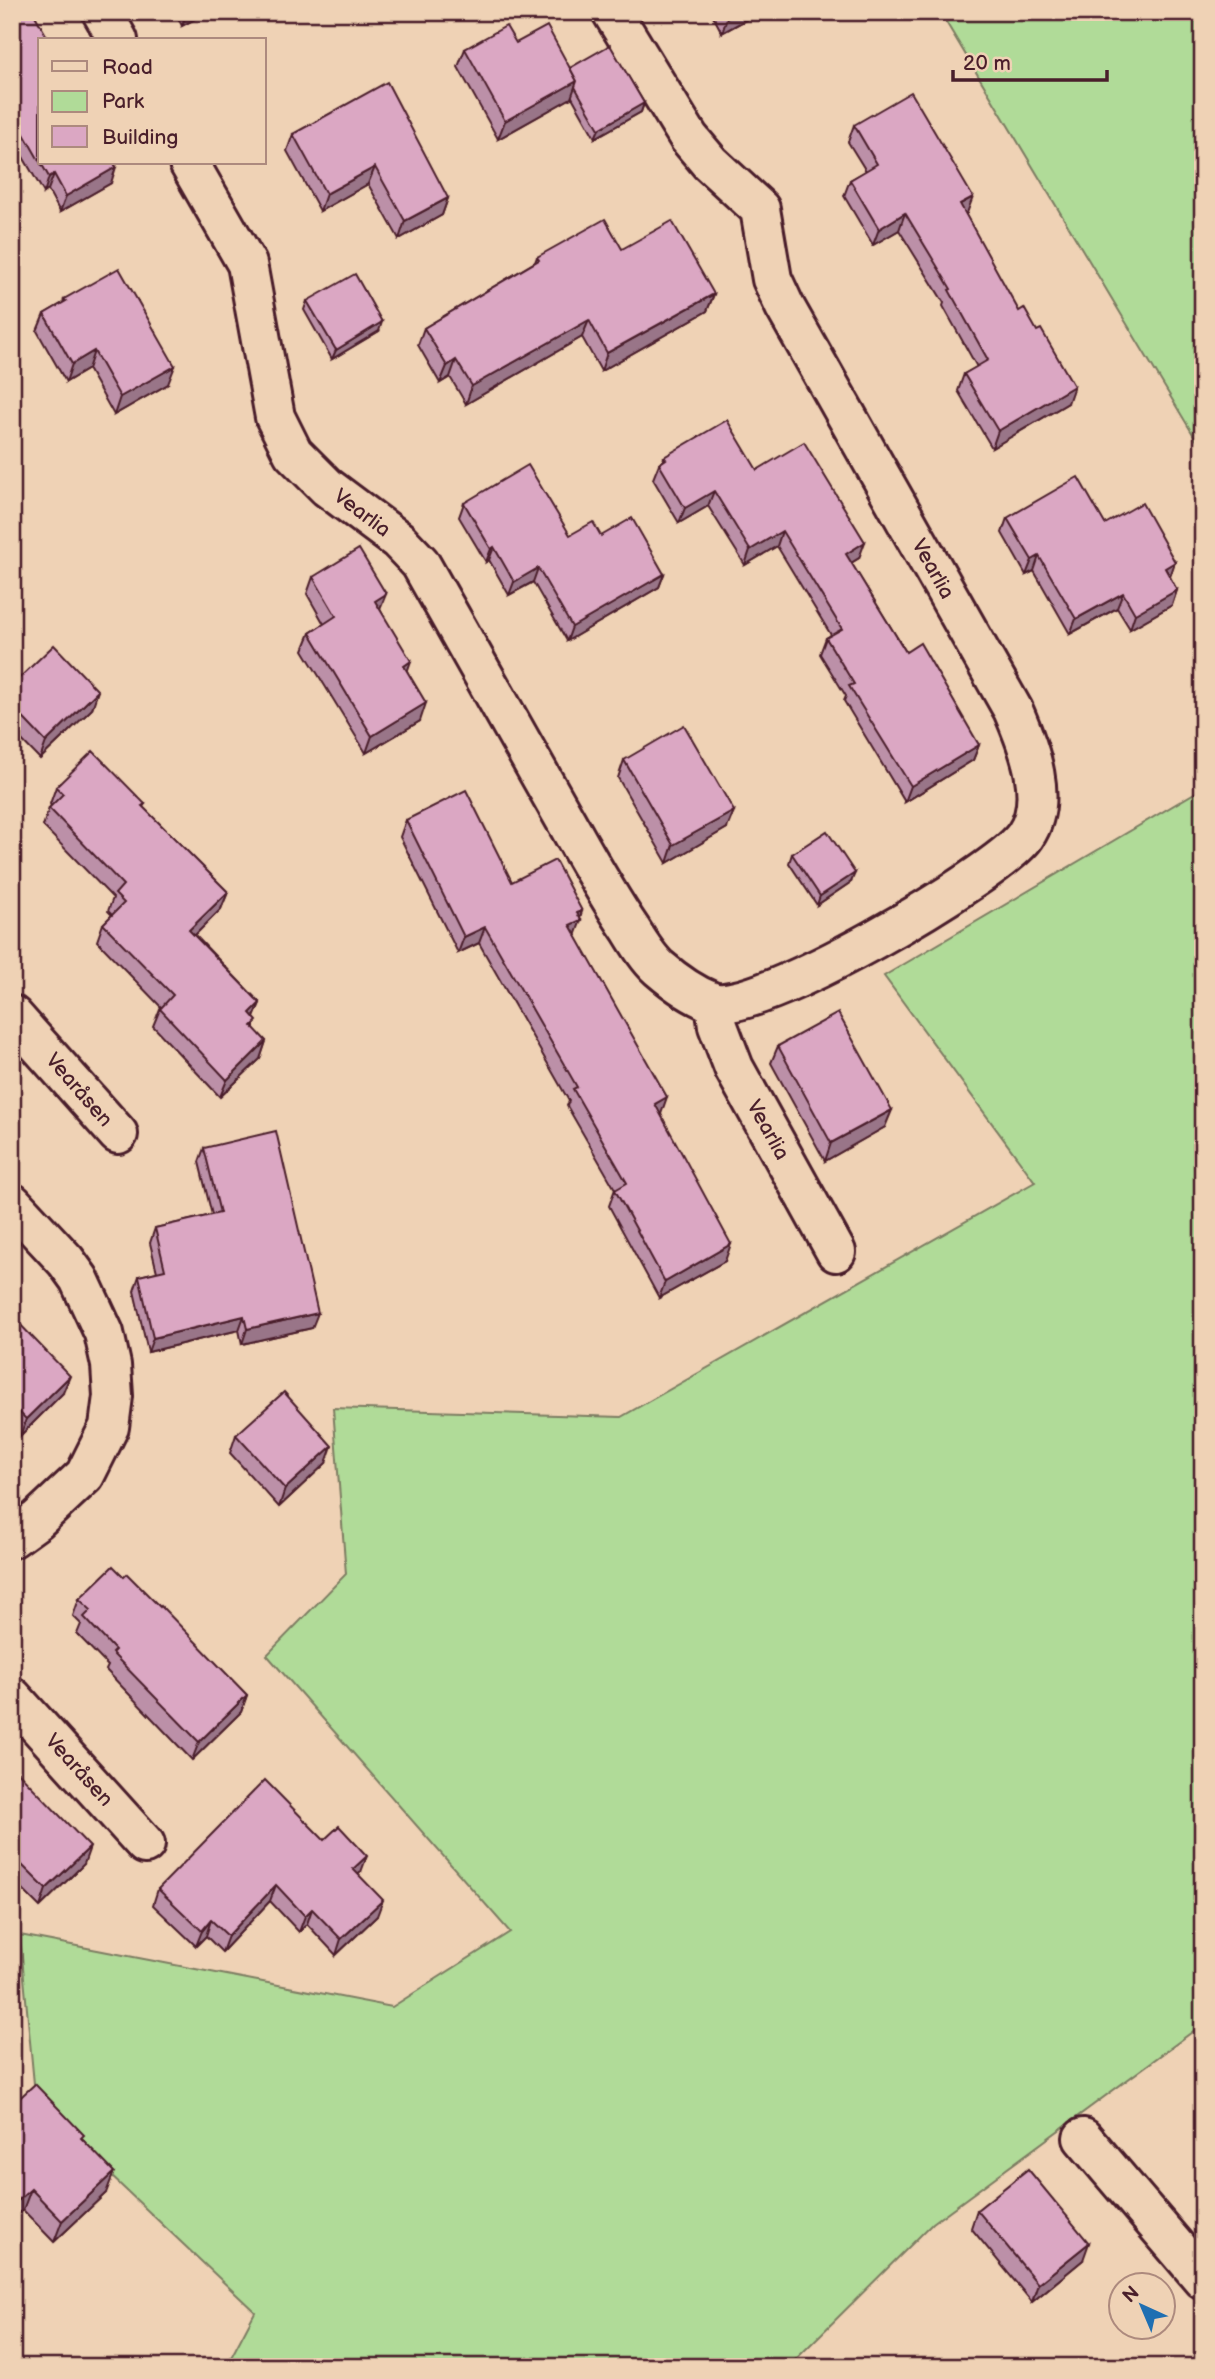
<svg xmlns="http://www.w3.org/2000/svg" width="1215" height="2379" viewBox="0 0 1215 2379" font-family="'Balsamiq Sans',sans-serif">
<rect width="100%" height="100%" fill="#efd2b5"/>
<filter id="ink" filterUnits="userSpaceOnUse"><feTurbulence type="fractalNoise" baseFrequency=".0143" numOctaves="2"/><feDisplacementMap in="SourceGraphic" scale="14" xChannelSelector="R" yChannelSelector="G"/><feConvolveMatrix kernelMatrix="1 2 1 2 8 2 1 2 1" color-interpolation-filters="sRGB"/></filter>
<g filter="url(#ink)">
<g fill="#b0db98" stroke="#7d7d62" stroke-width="2">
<polygon points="940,12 1203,12 1203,451"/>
<polygon points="1203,788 1203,2024 933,2223 788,2367 226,2367 255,2312 36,2105 20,1935 392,2007 510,1932 267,1655 346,1574 333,1408 621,1417 1035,1182 884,976"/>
</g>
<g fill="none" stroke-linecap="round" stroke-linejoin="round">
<g stroke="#4a1f2b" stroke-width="44">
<g id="minor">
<polyline points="102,12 118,40"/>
<path d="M 189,163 L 247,264 L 275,417 L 293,453 L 327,487 L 398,540 L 420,563 C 471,652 521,741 571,830 C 590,864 609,898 631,930 C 639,943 648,958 659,968 C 674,981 694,995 712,1002 C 753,1018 998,875 1025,836 C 1050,800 1029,747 1013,710 L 785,307 L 772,279 L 760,209 L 710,163 L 689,138 L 612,12"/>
<polyline points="715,1003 718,1026 734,1068 836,1252"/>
<polyline points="12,1015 118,1134"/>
<polyline points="12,1203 66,1261 79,1279 104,1333 111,1365 113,1396 109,1427 85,1475 37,1520 12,1538"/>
<polyline points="12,1697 145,1844"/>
<polyline points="1083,2138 1203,2279"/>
</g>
</g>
<use href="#minor" stroke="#efd2b5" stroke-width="38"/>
</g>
<g fill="#bc90a8" stroke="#4a1f2b" stroke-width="2">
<polygon points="12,12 36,12 34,13 111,183 60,212 48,190 44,193 12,138"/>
<polygon points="175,12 208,12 182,26"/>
<polygon points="711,12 760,12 722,33"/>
<polygon points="516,43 644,103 641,112 595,138 572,97 571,98 498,139 458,67 465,49"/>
<polygon points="854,125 967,213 965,214 1068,403 992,448 958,391 964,374 977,367 943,306 944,303 899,230 873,245 844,196 850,180 866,171 848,142"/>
<polygon points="293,134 448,198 442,215 399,239 368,184 320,211 287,151"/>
<polygon points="622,249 714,294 707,311 601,371 582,337 466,404 450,377 440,383 418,345 424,328 535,262 537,257"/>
<polygon points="64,299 168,384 114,415 88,369 66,382 37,331 44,314 63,303"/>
<polygon points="307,301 379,331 332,359 304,310"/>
<polygon points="664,457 757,470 859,558 851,563 906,652 979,745 973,760 905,802 844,701 846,696 820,654 826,638 831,635 777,546 745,565 708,506 679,523 653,479 659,464 663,461"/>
<polygon points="464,503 570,535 601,536 664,574 659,587 567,641 533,582 509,595 489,560 486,562 459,517"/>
<polygon points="1007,518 1105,524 1170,577 1177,590 1172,605 1130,629 1117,608 1070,634 1034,571 1026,575 1002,533"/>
<polygon points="313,577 380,609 407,672 420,721 366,753 303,650 310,633 324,624 307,594"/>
<polygon points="12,685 92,709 40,759 12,730"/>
<polygon points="624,760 727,828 667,863 618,778"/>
<polygon points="56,787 145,804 143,807 228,892 221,909 195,935 260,1003 254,1017 254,1029 266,1041 260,1059 220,1097 153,1026 160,1009 161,1007 97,941 103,924 112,915 108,911 113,898 43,826 49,808 51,806 50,804"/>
<polygon points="406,820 512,882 582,911 575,935 661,1114 725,1261 659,1298 609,1206 615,1189 567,1106 569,1101 479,943 458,953 400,837"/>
<polygon points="792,854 851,882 817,905 789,863"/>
<polygon points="778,1046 885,1127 825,1161 771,1063"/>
<polygon points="204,1148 312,1328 242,1344 239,1330 148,1352 134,1291 139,1276 157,1272 150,1243 155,1228 212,1215 199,1162"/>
<polygon points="12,1316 63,1393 20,1436 12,1429"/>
<polygon points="236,1435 326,1463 279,1507 230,1453"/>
<polygon points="124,1577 160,1607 247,1695 241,1712 192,1760 106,1670 108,1666 77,1634 81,1624 73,1616 79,1599"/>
<polygon points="12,1766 84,1864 40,1907 12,1879"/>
<polygon points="324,1840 361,1872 358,1874 377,1916 336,1955 307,1924 299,1932 270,1901 222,1952 206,1936 196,1946 153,1905 158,1889"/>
<polygon points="12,2105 83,2139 106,2193 54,2242 23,2210"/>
<polygon points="977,2210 1083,2260 1032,2302 971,2228"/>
</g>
<g fill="#997588" stroke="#4a1f2b" stroke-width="2">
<polygon points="187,12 208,12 182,26"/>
<polygon points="738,12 760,12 722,33 727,18"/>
<polygon points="577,81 571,98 498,139 505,121"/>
<polygon points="644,103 641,112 595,138 599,129"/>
<polygon points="116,167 111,183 60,212 66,196"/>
<polygon points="375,167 368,184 320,211 326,194"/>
<polygon points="54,174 48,190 44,193 49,177"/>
<polygon points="973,197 967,213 954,221 960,204"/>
<polygon points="448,198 442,215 399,239 405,221"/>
<polygon points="905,213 899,230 873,245 879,229"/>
<polygon points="714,294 707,311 601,371 607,353"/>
<polygon points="589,320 582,337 466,404 472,386"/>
<polygon points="382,322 379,331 332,359 336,350"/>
<polygon points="94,351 88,369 66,382 72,364"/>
<polygon points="456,360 450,377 440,383 447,366"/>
<polygon points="175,366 168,384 114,415 120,397"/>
<polygon points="1074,386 1068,403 992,448 998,431"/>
<polygon points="714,491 708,506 679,523 685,508"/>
<polygon points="782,531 777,546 745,565 750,550"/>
<polygon points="865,542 859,558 841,569 846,554"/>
<polygon points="494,547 489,560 486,562 491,549"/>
<polygon points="1039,556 1034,571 1026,575 1032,560"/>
<polygon points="1175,562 1170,577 1165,568"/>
<polygon points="538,568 533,582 509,595 514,582"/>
<polygon points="664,574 659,587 567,641 572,627"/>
<polygon points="1177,590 1172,605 1130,629 1135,614"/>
<polygon points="1123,593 1117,608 1070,634 1076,619"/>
<polygon points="386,594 379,611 375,601"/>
<polygon points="411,661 405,678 404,666"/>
<polygon points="98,691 92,709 40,759 46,742"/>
<polygon points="426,703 420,721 366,753 372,736"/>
<polygon points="979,745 973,760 905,802 911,786"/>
<polygon points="734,811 727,828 667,863 673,845"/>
<polygon points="855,873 851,882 817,905 820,896"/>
<polygon points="228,892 221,909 183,947 189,930"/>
<polygon points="582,911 578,921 581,920 575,936 570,925 577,913"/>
<polygon points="485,927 479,943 458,953 464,937"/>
<polygon points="260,1003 253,1020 250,1013"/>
<polygon points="266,1041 260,1059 220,1097 227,1080"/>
<polygon points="667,1097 661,1114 649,1121 655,1104"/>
<polygon points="892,1110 885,1127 825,1161 831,1143"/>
<polygon points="731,1244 725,1261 659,1298 665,1282"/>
<polygon points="318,1313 312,1328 242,1344 247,1329"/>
<polygon points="244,1316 239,1330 148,1352 153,1338"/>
<polygon points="70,1376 63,1393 20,1436 26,1419"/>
<polygon points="332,1446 326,1463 279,1507 285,1489"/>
<polygon points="247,1695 241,1712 192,1760 199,1742"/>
<polygon points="90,1847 84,1864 40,1907 46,1889"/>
<polygon points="367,1856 361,1872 347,1884 353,1869"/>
<polygon points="276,1885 270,1901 222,1952 228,1936"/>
<polygon points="383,1900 377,1916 336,1955 341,1939"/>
<polygon points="312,1909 307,1924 299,1932 305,1916"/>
<polygon points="211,1920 206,1936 196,1946 202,1931"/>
<polygon points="114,2172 106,2193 54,2242 62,2221"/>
<polygon points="31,2189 23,2210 12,2220 12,2206"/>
<polygon points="1089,2243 1083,2260 1032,2302 1038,2284"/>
</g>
<g fill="#dba7c3" stroke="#4a1f2b" stroke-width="2">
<polygon points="12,12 33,12 49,40 40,40 40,162 12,113"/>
<polygon points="724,12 738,12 727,18"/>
<polygon points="506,26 516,43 547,26 577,81 505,121 465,49"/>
<polygon points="610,45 644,103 599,129 575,87 577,81 570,68"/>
<polygon points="387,82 448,198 405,221 375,167 326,194 293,134"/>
<polygon points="911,92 973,197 960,204 1019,311 1024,308 1037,331 1041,329 1074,386 998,431 964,374 988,360 949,290 951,289 905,213 879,229 850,180 877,164 854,125"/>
<polygon points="41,163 114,163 116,167 66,196 54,174 49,177"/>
<polygon points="605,219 622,249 672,221 714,294 607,353 589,320 472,386 456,360 447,366 424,328 539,260 537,257"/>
<polygon points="119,268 175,366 120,397 94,351 72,364 44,314 66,301 64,299"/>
<polygon points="355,274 382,322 336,350 307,301"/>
<polygon points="727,420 757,470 804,442 865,542 846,554 906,652 920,643 979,745 911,786 849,686 854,684 826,638 842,629 782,531 750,550 714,491 685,508 659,464 666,459 664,457"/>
<polygon points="528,465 570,535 593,522 601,536 632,518 664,574 572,627 538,568 514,582 494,547 491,549 464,503"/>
<polygon points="1078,477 1105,524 1142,503 1175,562 1165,568 1177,590 1135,614 1123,593 1076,619 1039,556 1032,560 1007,518"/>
<polygon points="359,549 386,594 375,601 411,661 404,666 426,703 372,736 310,633 336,616 313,577"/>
<polygon points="54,645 98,691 46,742 12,706 12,685"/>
<polygon points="684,725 734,811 673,845 624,760"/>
<polygon points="93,751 145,804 142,806 228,892 189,930 260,1003 250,1013 257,1021 252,1026 266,1041 227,1080 160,1009 173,995 103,924 124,903 115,894 123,885 49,808 63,794 56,787"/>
<polygon points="466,790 512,882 555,860 582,911 577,913 581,920 570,925 667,1097 655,1104 731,1244 665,1282 615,1190 627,1183 573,1089 577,1087 485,927 464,937 406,820"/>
<polygon points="827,831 855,873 820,896 792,854"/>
<polygon points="838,1013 892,1110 831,1143 778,1046"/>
<polygon points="276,1131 318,1313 247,1329 244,1316 153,1338 139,1276 165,1270 155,1228 220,1213 204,1148"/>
<polygon points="12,1316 70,1376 26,1419 12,1405"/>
<polygon points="284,1392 332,1446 285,1489 236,1435"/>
<polygon points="113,1566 124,1577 127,1574 160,1607 161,1606 247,1695 199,1742 112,1653 115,1650 84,1617 91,1610 79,1599"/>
<polygon points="12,1766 90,1847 46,1889 12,1855"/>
<polygon points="265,1780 324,1840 339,1826 367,1856 353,1869 383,1900 341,1939 312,1909 305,1916 276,1885 228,1936 211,1920 202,1931 158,1889"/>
<polygon points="35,2084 84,2135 81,2138 114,2172 62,2221 31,2189 12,2206 12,2105"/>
<polygon points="1028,2169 1089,2243 1038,2284 977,2210"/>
</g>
</g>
<g text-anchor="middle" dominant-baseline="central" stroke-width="7" stroke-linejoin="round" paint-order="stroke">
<g font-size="21" fill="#4a1f2b" stroke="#efd2b5">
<text transform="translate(362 513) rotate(37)">Vearlia</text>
<text transform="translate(933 569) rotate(61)">Vearlia</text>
<text transform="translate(79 1090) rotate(49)">Vearåsen</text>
<text transform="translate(768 1130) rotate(61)">Vearlia</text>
<text transform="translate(79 1770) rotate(48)">Vearåsen</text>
</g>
</g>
<rect width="1215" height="2379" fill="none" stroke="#efd2b5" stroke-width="42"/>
<rect x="21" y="21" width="1173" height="2337" fill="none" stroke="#4a1f2b" stroke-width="2.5" filter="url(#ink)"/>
<rect x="38" y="38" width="228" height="126" fill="#efd2b5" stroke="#ad8a7e" stroke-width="2"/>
<rect x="52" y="61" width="35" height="10" fill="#efd2b5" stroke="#ad8a7e" stroke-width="2"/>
<text x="102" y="74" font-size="21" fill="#4a1f2b">Road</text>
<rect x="52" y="91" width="35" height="21" fill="#b0db98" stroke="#ad8a7e" stroke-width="2"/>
<text x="102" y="108" font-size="21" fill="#4a1f2b">Park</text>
<rect x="52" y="126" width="35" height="21" fill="#dba7c3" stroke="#ad8a7e" stroke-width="2"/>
<text x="102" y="144" font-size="21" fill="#4a1f2b">Building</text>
<g transform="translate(1142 2306) rotate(316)"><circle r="33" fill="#efd2b5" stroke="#ad8a7e" stroke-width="2"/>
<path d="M0-5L12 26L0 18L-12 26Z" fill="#1f6fb2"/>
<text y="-10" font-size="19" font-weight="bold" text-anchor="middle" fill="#4a1f2b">N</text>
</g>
<path d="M953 70v10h154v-10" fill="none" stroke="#4a1f2b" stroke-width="3.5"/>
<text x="963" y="70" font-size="21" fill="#4a1f2b" stroke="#efd2b5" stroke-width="5" paint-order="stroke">20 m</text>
</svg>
